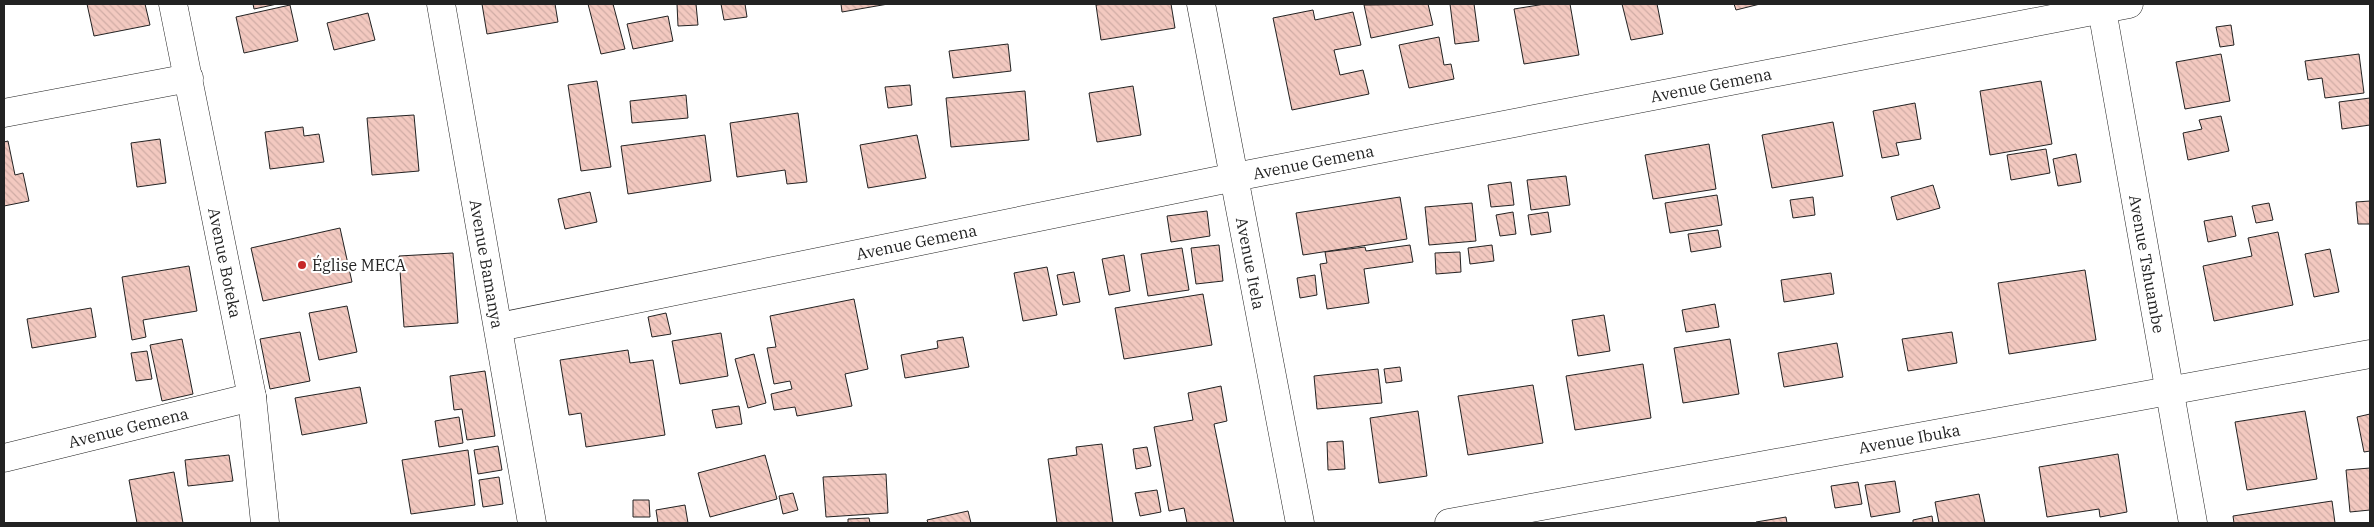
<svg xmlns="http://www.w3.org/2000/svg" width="2374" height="527" viewBox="0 0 2374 527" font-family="'IBM Plex Serif',serif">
<defs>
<pattern id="building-back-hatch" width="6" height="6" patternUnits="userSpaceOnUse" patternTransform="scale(1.25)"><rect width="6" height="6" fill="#f3c9c0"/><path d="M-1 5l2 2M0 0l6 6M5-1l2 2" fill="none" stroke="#d0aca5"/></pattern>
</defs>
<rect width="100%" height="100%" fill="#fff"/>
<g fill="url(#building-back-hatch)" stroke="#222">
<polygon points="87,4 145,4 150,25 94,36"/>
<polygon points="253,4 277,4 254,9"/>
<polygon points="482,4 555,4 558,22 487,34"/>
<polygon points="588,4 613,4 625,49 601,54"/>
<polygon points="677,4 696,4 698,25 678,26"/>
<polygon points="721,4 745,4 747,17 724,20"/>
<polygon points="841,4 888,4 842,12"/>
<polygon points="1104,4 1171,4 1175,28 1101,40 1096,5"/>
<polygon points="1428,4 1433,25 1371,38 1364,5"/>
<polygon points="1450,4 1474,4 1479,41 1455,44"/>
<polygon points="1545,4 1570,4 1579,55 1524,64 1514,9"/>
<polygon points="1622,4 1657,4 1663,34 1631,40"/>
<polygon points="1734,4 1760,4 1736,10"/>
<polygon points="290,5 298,41 244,53 236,17"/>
<polygon points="1313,10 1315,20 1353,12 1361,45 1334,50 1340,75 1363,70 1369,94 1292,110 1273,18"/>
<polygon points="368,13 375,40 334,50 327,23"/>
<polygon points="668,16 673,41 633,49 627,24"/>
<polygon points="2231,25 2234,45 2220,47 2216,27"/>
<polygon points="1439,37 1444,65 1451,64 1454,79 1409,88 1399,45"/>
<polygon points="1008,44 1011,71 953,78 949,51"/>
<polygon points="2221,54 2230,101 2185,109 2176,62"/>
<polygon points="2359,54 2364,93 2325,98 2322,78 2308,80 2305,61"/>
<polygon points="597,81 611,167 581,171 568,85"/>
<polygon points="2041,81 2052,144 1990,155 1980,91"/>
<polygon points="910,85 912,105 888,108 885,87"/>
<polygon points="1133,86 1141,135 1097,142 1089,93"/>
<polygon points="1025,91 1029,140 951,147 946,98"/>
<polygon points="686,95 688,118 632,123 630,101"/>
<polygon points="2370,98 2370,125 2342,129 2339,102"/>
<polygon points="1915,103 1921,139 1896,143 1899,155 1882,158 1873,111"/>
<polygon points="798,113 807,182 787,184 785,170 737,177 730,123"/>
<polygon points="414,115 419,171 372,175 367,118"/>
<polygon points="2221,116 2229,151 2188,160 2183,133 2202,129 2199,120"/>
<polygon points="1833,122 1843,176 1772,188 1762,135"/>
<polygon points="303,127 304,136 319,134 324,162 270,169 265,132"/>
<polygon points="705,135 711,181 628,194 621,146"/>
<polygon points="917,135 926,178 868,188 860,145"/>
<polygon points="160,139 166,183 137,187 131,143"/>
<polygon points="8,141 15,175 23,173 29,201 4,206 4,142"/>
<polygon points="1709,144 1716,189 1653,199 1645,155"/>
<polygon points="2046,149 2050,173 2011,180 2007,155"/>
<polygon points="2076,154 2081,182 2058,186 2053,159"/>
<polygon points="1566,176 1570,205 1531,210 1527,180"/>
<polygon points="1511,182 1514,205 1491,207 1488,185"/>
<polygon points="1933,185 1940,208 1897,220 1891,197"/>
<polygon points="590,192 597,222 565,229 558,199"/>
<polygon points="1717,195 1722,225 1670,233 1665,203"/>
<polygon points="1400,197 1407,239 1303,255 1296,213"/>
<polygon points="1813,197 1815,215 1793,218 1790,200"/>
<polygon points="2370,201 2370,224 2358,224 2356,202"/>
<polygon points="1472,203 1476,241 1429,245 1425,207"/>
<polygon points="2269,203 2273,220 2256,223 2252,206"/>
<polygon points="1207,211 1210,236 1171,242 1167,216"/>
<polygon points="1513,212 1516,234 1500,236 1496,215"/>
<polygon points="1548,212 1551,232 1531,235 1528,215"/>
<polygon points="2232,216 2236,236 2208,242 2204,221"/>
<polygon points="340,228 352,282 263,301 251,248"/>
<polygon points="1718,230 1721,247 1691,252 1688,234"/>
<polygon points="2278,232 2293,305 2214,321 2203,266 2252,256 2248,238"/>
<polygon points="1219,245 1223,281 1196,284 1191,248"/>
<polygon points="1410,245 1413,262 1364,269 1369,303 1327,309 1320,264 1327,263 1325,252 1365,247 1366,251"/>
<polygon points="1492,245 1494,261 1470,264 1468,248"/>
<polygon points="1182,248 1189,290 1148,296 1141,254"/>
<polygon points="2330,249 2339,292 2314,297 2305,254"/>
<polygon points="1460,252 1461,272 1436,274 1435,253"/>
<polygon points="453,253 458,323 404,327 399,256"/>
<polygon points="1124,255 1130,291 1109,295 1102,259"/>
<polygon points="189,266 197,311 143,320 146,337 132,340 122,277"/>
<polygon points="1047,267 1057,315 1023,321 1014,273"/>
<polygon points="2085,270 2096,340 2009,354 1998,283"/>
<polygon points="1074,272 1080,302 1063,305 1057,275"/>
<polygon points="1831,273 1834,294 1784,302 1781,280"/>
<polygon points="1315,275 1317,295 1300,298 1297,278"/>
<polygon points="1203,294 1212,345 1124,359 1115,308"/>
<polygon points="854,299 868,369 845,374 852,406 797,416 795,407 774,410 771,394 792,389 790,381 774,384 767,348 776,347 770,316"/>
<polygon points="1715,304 1719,327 1686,332 1682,310"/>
<polygon points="347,306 357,352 319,360 309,313"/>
<polygon points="91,308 96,337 32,348 27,319"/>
<polygon points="666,313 671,334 652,337 648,317"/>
<polygon points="1604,315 1610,351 1578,356 1572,320"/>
<polygon points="300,332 310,381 270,389 260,339"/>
<polygon points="1952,332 1957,363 1908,371 1902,339"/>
<polygon points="721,333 728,376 680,384 672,341"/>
<polygon points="963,337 969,367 905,378 901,355 938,348 937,341"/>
<polygon points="182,339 193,394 162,401 150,345"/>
<polygon points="1730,339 1739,394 1683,403 1674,348"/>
<polygon points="1837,343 1843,377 1784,387 1778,353"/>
<polygon points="628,350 630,363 653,360 665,435 586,447 581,413 569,415 560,360"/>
<polygon points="147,351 152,379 136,381 131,353"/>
<polygon points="754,354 766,403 748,408 735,359"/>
<polygon points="1643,364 1651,418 1575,430 1566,376"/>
<polygon points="1400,367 1402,381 1386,383 1384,369"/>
<polygon points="1378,369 1382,403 1317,409 1314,376"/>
<polygon points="485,371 495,436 467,440 462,409 454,410 450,376"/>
<polygon points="1533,385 1543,443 1468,455 1458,396"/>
<polygon points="1221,386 1227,421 1214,424 1234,523 1187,523 1184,508 1169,511 1154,427 1193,420 1188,393"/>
<polygon points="360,387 367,423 302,435 295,398"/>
<polygon points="739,406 742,424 716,428 712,410"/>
<polygon points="1418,411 1427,476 1379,483 1370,418"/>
<polygon points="2305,411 2317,479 2247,490 2235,422"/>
<polygon points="2370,414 2370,451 2364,452 2357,417"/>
<polygon points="459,417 463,443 439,447 435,421"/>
<polygon points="1343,441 1345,469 1328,470 1327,442"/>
<polygon points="1102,444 1113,523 1057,523 1048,459 1077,455 1076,447"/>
<polygon points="498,446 502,470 478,474 474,450"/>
<polygon points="1147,447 1151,466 1136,469 1133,449"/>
<polygon points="468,450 475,505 411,514 402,460"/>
<polygon points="2118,454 2127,512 2100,517 2099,509 2047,517 2039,467"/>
<polygon points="229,455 233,481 188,486 185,460"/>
<polygon points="765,455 777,499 710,517 698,473"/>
<polygon points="2370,468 2370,510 2350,512 2346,470"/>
<polygon points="174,472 183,523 137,523 129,480"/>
<polygon points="886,474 888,513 826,517 823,477"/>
<polygon points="499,477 503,504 483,507 479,480"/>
<polygon points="1895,481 1900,512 1871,517 1865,485"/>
<polygon points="1858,482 1862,504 1835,508 1831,486"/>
<polygon points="1157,490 1161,512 1140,516 1135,493"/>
<polygon points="793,493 798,510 783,514 779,496"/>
<polygon points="1979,494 1985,523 1939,523 1935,502"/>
<polygon points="633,500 649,500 650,517 633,517"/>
<polygon points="2332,501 2335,523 2234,523 2233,516"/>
<polygon points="685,505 688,523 658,523 656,510"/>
<polygon points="968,511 971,523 928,523 927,520"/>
<polygon points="1932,516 1933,523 1913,523 1913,520"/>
<polygon points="1786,517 1787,523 1756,523 1756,522"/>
<polygon points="869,518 870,523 848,523 848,519"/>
</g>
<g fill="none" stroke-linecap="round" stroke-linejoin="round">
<g stroke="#222" stroke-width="29">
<g id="street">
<path id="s1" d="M 173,4 L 252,397 L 265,523"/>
<path id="s2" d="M 441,4 L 532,523"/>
<path id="s3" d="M 2101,4 L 2193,523"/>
<polyline points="4,113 189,78"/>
<path id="s4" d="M 499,327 L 1235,177 L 2129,4"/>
<path id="s5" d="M 4,458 L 252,397"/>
<path id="s6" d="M 1449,523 L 2370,354"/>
</g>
</g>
<g stroke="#222" stroke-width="29">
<g id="secondary">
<path id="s7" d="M 1201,4 L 1300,523"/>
</g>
</g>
<use href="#street" stroke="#fff" stroke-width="28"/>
<use href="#secondary" stroke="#fff" stroke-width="28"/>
</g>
<circle fill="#c62828" stroke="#fff" stroke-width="2" cx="302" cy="265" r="5"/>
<g text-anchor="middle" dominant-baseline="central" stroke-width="4" stroke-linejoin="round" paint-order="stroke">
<g font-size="16" fill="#222" stroke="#fff">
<text stroke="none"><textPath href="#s4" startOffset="1236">Avenue Gemena</textPath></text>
<text stroke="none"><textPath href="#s4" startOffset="831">Avenue Gemena</textPath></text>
<text stroke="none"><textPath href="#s4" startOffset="426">Avenue Gemena</textPath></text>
<text stroke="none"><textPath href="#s1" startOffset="264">Avenue Boteka</textPath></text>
<text stroke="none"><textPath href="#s2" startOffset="264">Avenue Bamanya</textPath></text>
<text stroke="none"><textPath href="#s7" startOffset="264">Avenue Itela</textPath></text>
<text stroke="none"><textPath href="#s3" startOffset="264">Avenue Tshuambe</textPath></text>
<text stroke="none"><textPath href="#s5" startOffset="128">Avenue Gemena</textPath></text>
<text stroke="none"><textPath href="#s6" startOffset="468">Avenue Ibuka</textPath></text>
</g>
<g font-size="16" fill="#222" stroke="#fff" text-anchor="start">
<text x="312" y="265">Église MECA</text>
</g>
</g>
<rect width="2374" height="527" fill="none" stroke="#222222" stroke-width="10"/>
</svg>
